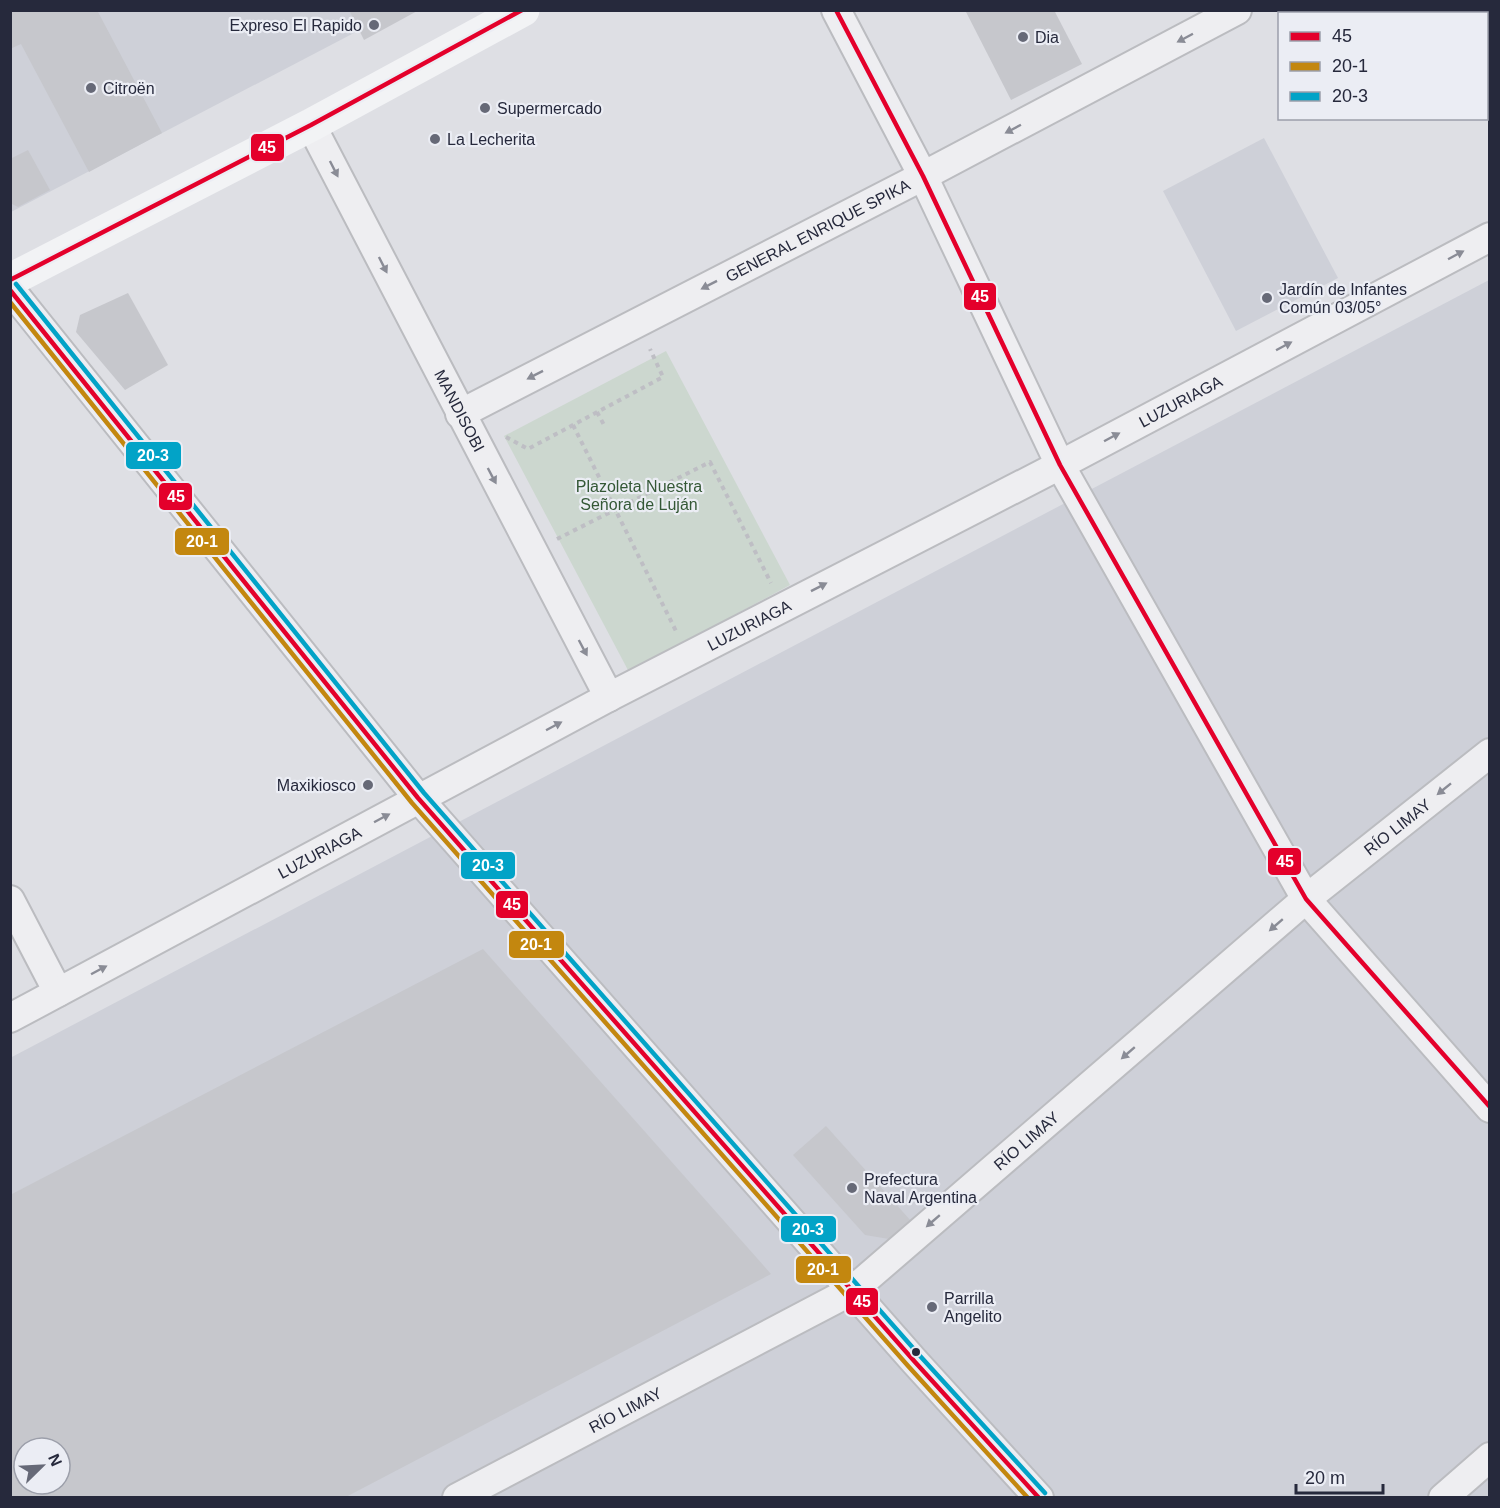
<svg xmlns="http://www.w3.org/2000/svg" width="1500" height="1508" viewBox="0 0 1500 1508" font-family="Helvetica,sans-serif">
<rect width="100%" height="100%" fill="#dedfe4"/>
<g fill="#ced0d8" fill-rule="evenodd">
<polygon points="11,11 396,11 11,212"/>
<polygon points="1264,138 1338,278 1236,331 1163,191"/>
<path d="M 1489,280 L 1489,1497 L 11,1497 L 10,1058 ZM 24,1448 L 60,1448 L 60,1484 L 24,1484 Z"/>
</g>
<polygon fill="#ccd7cf" points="666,351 790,585 629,672 504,436"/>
<g fill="#c6c7cc" fill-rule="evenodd">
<polygon points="10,10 97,10 162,133 89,172 21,44 10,49"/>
<polygon points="349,10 419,10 364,40"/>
<polygon points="965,10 1054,10 1082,64 1011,100"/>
<polygon points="28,150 50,190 18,207 10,203 10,159"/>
<polygon points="128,293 168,365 125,390 76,332 80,315"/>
<path d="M 483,949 L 771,1274 L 344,1498 L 10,1498 L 10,1195 ZM 24,1448 L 60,1448 L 60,1484 L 24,1484 Z"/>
<polygon points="826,1126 911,1221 889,1239 865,1235 793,1155"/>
</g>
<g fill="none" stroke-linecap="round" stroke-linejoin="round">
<g stroke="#bbbcc0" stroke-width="32">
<g id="street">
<polyline points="836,10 923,176 1060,465 1306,899 1490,1108"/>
<path id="s1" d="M 311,125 L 609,697"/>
<polyline points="10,289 418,798 915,1362 1039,1498"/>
<path id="s2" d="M 460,414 L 923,176 L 1237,10"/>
<polyline points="10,900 58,992"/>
<path id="s3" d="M 10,1018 L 609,697 L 1060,465 L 1490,237"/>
<path id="s4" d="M 457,1498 L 853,1290 L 1306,899 L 1490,753"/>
<polyline points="1443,1498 1490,1457"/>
</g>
</g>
<g stroke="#bebec4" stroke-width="4" stroke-dasharray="4.5 4.5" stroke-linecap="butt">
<polyline points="597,412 604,425"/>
<polyline points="573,425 676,631"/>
<polyline points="506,437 528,449 663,377 650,349"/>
<polyline points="557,539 710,462 771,583"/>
</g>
<use href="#street" stroke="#eeeef1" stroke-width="28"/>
<polyline stroke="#f2f3f5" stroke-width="33" points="10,280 311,125 523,10"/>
<g stroke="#ebedf4" stroke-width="9">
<g id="bus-1">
<polyline points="836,10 923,176 1060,465 1306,899 1490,1107"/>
<polyline points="10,280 311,125 522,10"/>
<polyline points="10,290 418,798 915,1362 1039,1498"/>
</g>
</g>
<g stroke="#ebedf4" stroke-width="9">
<polyline id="bus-2" points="10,302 412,803 909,1367 1028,1498"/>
</g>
<g stroke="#ebedf4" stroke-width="9">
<polyline id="bus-3" points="16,284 424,793 921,1357 1045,1493"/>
</g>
<use href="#bus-1" stroke="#e4002b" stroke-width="4.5"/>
<use href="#bus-2" stroke="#c3870f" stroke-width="4.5"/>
<use href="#bus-3" stroke="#02a3c7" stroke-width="4.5"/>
</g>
<defs><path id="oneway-solid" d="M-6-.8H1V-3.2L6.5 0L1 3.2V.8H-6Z" transform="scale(1.5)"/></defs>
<g fill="#8a8c96">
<use href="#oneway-solid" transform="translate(1185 38) rotate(152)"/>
<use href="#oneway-solid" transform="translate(1013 129) rotate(152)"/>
<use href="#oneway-solid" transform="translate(334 169) rotate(63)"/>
<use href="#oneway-solid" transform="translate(1456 255) rotate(-28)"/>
<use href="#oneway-solid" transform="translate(383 265) rotate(63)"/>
<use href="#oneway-solid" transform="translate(709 285) rotate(153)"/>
<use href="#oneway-solid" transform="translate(1284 346) rotate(-28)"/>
<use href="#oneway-solid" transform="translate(535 375) rotate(153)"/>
<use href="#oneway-solid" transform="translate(1112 437) rotate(-28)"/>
<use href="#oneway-solid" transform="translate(492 476) rotate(62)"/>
<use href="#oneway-solid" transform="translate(819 587) rotate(-27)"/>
<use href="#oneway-solid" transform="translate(583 648) rotate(62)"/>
<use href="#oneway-solid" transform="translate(554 726) rotate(-28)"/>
<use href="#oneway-solid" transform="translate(1444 789) rotate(141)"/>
<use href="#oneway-solid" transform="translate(382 818) rotate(-28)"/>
<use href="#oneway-solid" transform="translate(1276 925) rotate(139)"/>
<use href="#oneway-solid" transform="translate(99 970) rotate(-28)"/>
<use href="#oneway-solid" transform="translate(1128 1053) rotate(139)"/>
<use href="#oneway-solid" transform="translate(933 1221) rotate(139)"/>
</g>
<g fill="#666977" stroke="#ebedf4" stroke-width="2">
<circle cx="374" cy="25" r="6"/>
<circle cx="1023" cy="37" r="6"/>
<circle cx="91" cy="88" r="6"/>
<circle cx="485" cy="108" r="6"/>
<circle cx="435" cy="139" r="6"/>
<circle cx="1267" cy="298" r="6"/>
<circle cx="368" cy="785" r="6"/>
<circle cx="852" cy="1188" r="6"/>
<circle cx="932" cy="1307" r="6"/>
</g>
<circle fill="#26293c" stroke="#ebedf4" stroke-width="2" cx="916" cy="1352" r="5"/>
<g text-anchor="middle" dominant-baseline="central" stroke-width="4.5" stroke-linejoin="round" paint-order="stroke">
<g font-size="16" fill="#26293c" stroke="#ebedf4" text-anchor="start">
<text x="362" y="25" text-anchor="end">Expreso El Rapido</text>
<text x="1035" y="37">Dia</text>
<text x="103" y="88">Citroën</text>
<text x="497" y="108">Supermercado</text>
<text x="447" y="139">La Lecherita</text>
<text x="1279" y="289">Jardín de Infantes<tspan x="1279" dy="18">Común 03/05°</tspan></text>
<text x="356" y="785" text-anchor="end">Maxikiosco</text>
<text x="864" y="1179">Prefectura<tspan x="864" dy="18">Naval Argentina</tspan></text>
<text x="944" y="1298">Parrilla<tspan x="944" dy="18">Angelito</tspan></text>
</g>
<g font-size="16" fill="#26293c" stroke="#ebedf4">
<text stroke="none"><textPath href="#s2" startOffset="402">GENERAL ENRIQUE SPIKA</textPath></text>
<text stroke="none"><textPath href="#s3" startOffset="1323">LUZURIAGA</textPath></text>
<text stroke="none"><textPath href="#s1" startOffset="322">MANDISOBI</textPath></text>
<text stroke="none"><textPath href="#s3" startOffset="837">LUZURIAGA</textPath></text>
<text stroke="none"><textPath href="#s4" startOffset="1162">RÍO LIMAY</textPath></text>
<text stroke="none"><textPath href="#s3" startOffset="351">LUZURIAGA</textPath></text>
<text stroke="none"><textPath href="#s4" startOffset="676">RÍO LIMAY</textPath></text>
<text stroke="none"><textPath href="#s4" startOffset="190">RÍO LIMAY</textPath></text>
</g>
<g font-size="16" fill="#345836" stroke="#ebedf4">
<text x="639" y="486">Plazoleta Nuestra<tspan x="639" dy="18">Señora de Luján</tspan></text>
</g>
</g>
<g stroke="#ebedf4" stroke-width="2">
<rect x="250" y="133" width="35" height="29" rx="6" fill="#e4002b"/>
<rect x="963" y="282" width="34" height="29" rx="6" fill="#e4002b"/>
<rect x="125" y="441" width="57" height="29" rx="6" fill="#02a3c7"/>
<rect x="158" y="482" width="35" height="29" rx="6" fill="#e4002b"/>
<rect x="174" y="527" width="56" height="29" rx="6" fill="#c3870f"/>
<rect x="1267" y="847" width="35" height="29" rx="6" fill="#e4002b"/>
<rect x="460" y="851" width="56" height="29" rx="6" fill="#02a3c7"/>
<rect x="495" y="890" width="34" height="29" rx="6" fill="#e4002b"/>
<rect x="508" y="930" width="57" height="29" rx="6" fill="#c3870f"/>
<rect x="780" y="1215" width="57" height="28" rx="6" fill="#02a3c7"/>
<rect x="795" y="1255" width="57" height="29" rx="6" fill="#c3870f"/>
<rect x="845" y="1287" width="34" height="29" rx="6" fill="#e4002b"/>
</g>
<g font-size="16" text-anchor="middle" font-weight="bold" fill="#fff">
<text x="267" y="153">45</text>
<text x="980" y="302">45</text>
<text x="153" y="461">20-3</text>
<text x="176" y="502">45</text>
<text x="202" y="547">20-1</text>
<text x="1285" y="867">45</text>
<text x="488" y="871">20-3</text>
<text x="512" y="910">45</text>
<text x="536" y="950">20-1</text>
<text x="808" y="1235">20-3</text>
<text x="823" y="1275">20-1</text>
<text x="862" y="1307">45</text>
</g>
<rect width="1500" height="1508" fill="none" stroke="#26293c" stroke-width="24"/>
<rect x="1278" y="12" width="210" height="108" fill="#ebedf4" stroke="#9c9faa" stroke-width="1.5"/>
<rect x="1290" y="32" width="30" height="9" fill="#e4002b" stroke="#9c9faa" stroke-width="1.5"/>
<text x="1332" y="42" font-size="18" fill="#26293c">45</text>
<rect x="1290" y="62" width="30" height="9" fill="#c3870f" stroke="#9c9faa" stroke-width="1.5"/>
<text x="1332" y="72" font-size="18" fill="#26293c">20-1</text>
<rect x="1290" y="92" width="30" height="9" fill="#02a3c7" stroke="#9c9faa" stroke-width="1.5"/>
<text x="1332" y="102" font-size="18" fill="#26293c">20-3</text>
<g transform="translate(42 1466) rotate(66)"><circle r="28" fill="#ebedf4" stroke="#9c9faa" stroke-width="1.5"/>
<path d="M0-4.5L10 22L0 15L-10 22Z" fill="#666977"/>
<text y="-9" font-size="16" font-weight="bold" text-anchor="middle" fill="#26293c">N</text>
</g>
<path d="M1296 1484v9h87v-9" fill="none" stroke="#26293c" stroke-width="3"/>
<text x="1305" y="1484" font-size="18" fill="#26293c" stroke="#ebedf4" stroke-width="4.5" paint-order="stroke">20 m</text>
</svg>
